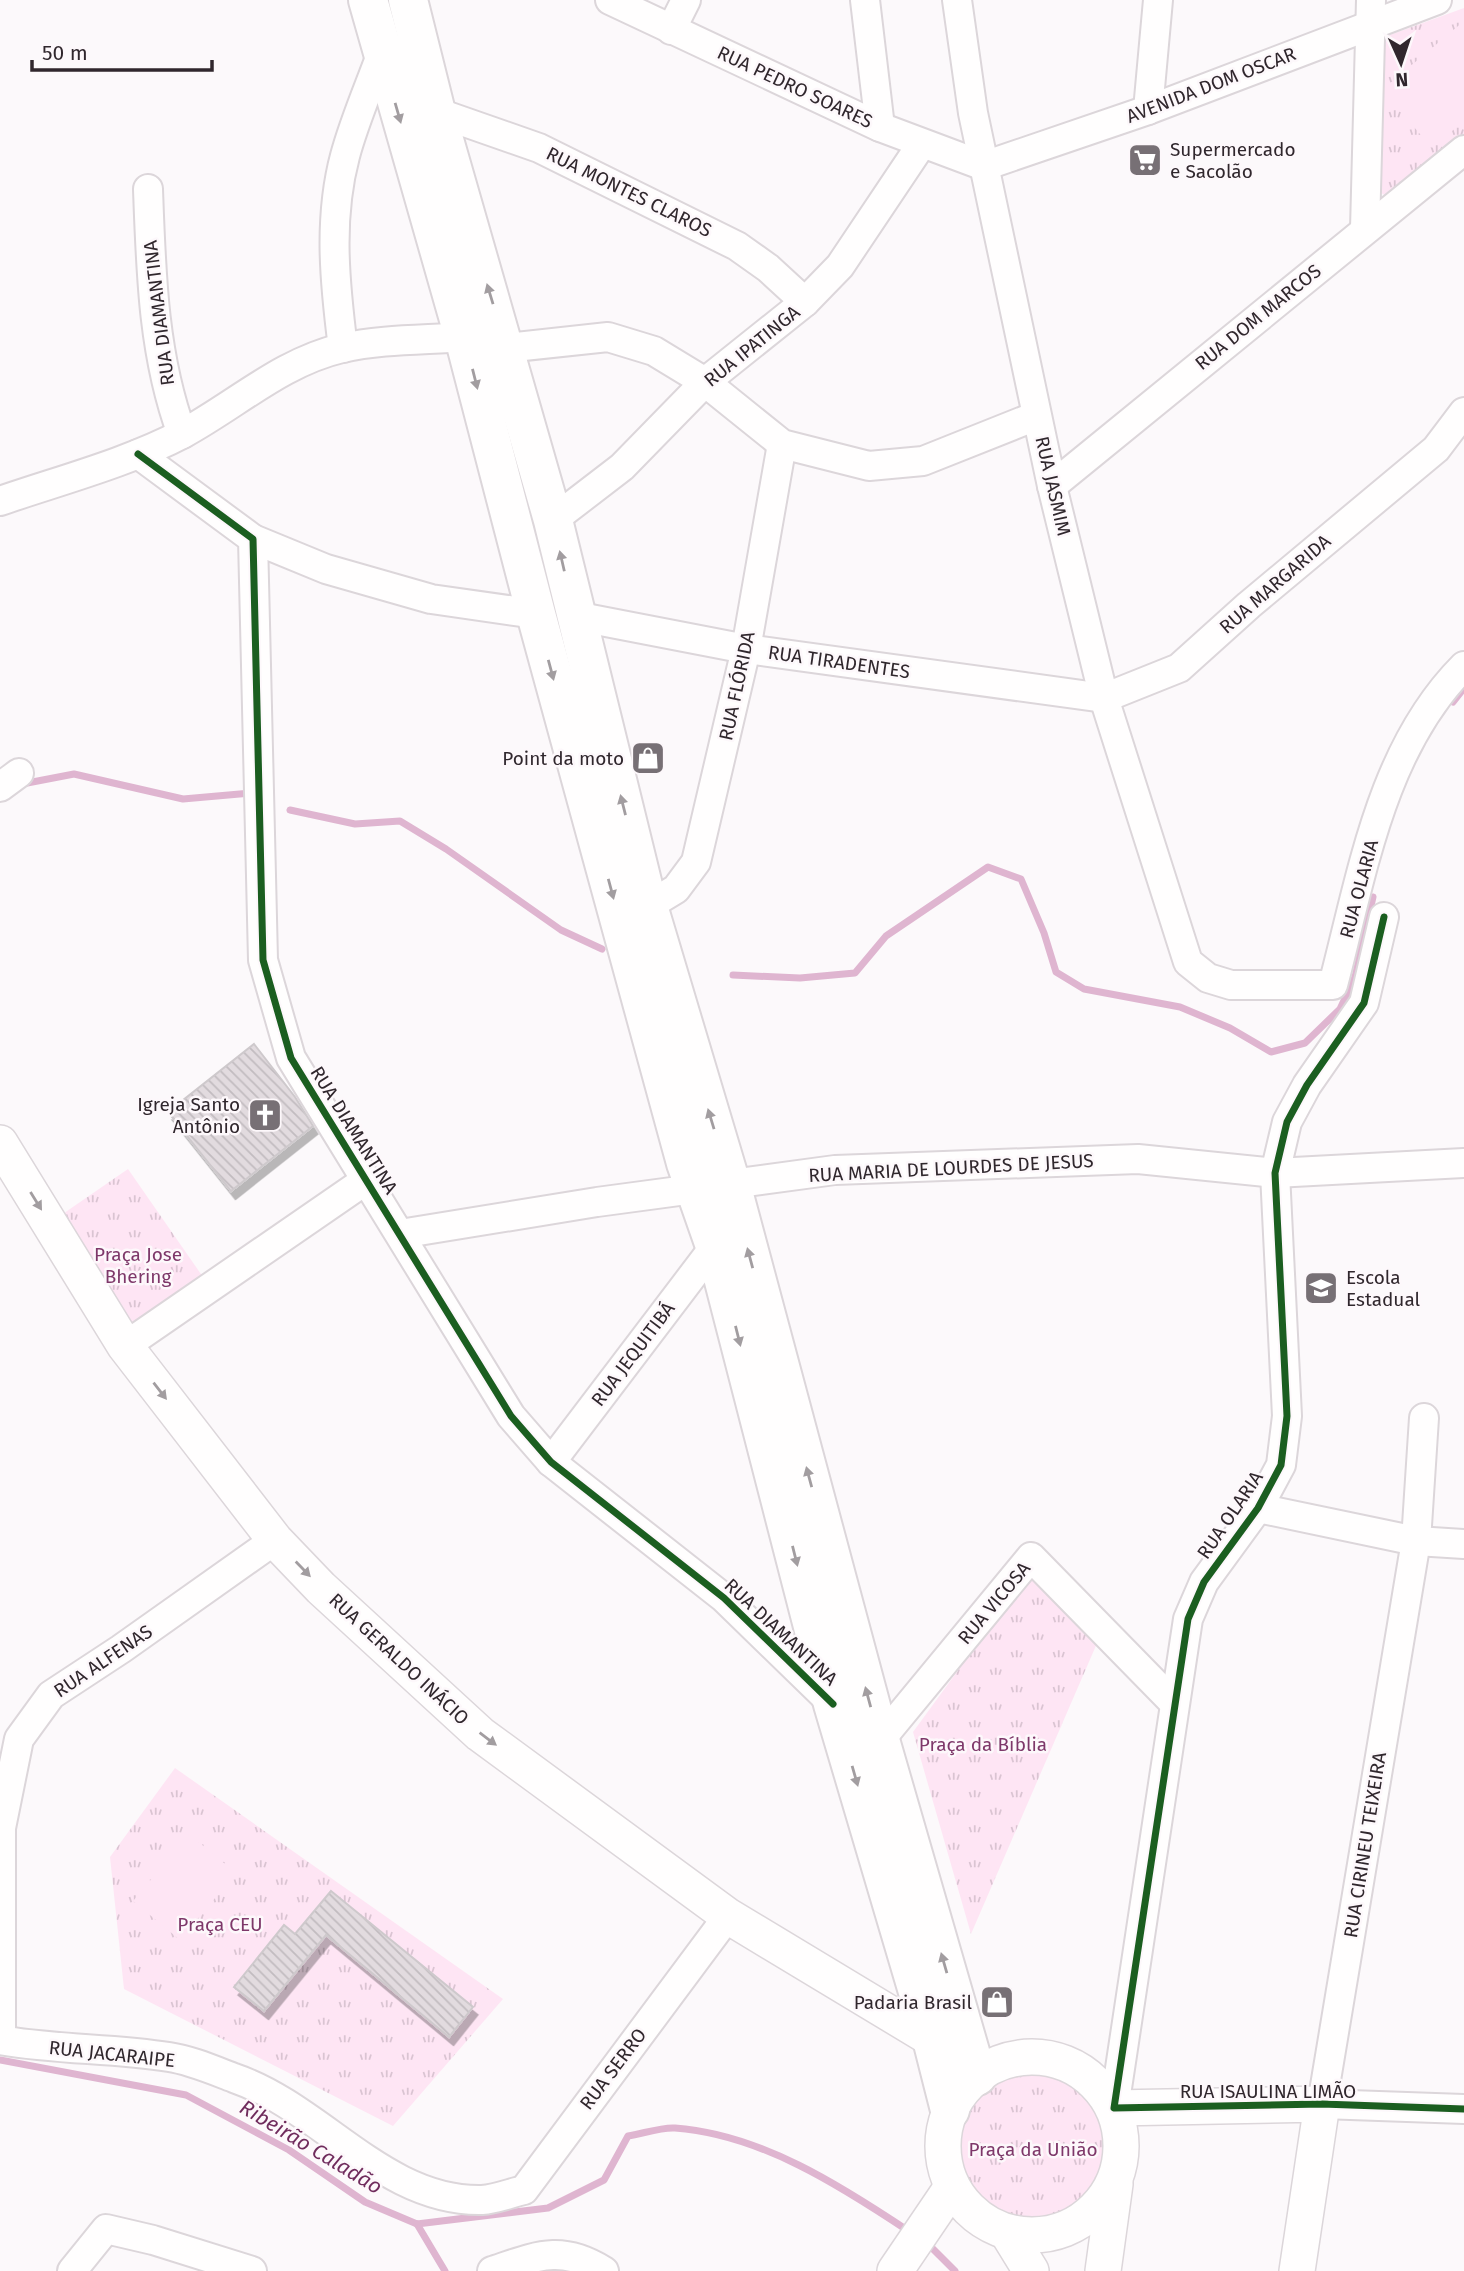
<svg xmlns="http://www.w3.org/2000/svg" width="1464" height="2271" viewBox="0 0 1464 2271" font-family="'Fira Sans',sans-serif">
<defs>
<pattern id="grass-tufts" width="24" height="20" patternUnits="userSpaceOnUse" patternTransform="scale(1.75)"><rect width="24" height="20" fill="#fee5f4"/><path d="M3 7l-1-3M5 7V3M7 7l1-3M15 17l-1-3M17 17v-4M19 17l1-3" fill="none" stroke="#dac4d2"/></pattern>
<pattern id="building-back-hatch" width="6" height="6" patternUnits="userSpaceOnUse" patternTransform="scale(1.75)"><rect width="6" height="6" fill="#e2dbdf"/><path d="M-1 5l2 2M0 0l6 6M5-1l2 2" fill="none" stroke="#c2bcc0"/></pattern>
<filter id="shadow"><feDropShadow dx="4.5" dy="8" stdDeviation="0" flood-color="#0004"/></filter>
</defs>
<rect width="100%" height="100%" fill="#fcf9fb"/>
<g fill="url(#grass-tufts)">
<polygon points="1464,8 1464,139 1386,196 1376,190 1382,41 1387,36"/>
<polygon points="128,1169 203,1277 126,1332 54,1220"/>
<polygon points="1032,1569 1098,1641 971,1934 913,1732"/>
<polygon points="175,1768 503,1999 393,2126 124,1989 110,1857"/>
<circle cx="1033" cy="2149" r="77"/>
</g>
<g fill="#fee5f4">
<polygon points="1464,21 1464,121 1432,148 1382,90"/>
<polygon points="189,1834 236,1873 180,1940 133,1901"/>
</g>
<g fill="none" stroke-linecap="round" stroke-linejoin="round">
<g stroke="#dfb5d0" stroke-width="7">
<polyline points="1453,702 1464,688"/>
<polyline points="22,784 74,774 183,799 251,793"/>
<polyline points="290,810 355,824 400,821 446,849 561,930 602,949"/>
<polyline points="733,975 800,978 855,973 886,936 988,867 1021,879 1044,933 1056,972 1084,989 1180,1007 1230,1028 1271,1052 1305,1043 1340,1009 1355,977 1373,897"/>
<path d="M 0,2060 L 186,2095 L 289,2150 L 365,2202 L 417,2224 L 548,2208 L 604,2180 L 628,2136 C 642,2134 661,2127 675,2128 C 760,2134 841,2186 910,2232"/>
<polyline points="417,2224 445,2271"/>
<polyline points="926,2242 955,2271"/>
</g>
</g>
<g fill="url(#building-back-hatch)" stroke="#cec9cc" stroke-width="2" filter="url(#shadow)">
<polygon points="254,1044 295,1097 313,1126 231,1191 168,1112"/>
<polygon points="331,1891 473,2007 449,2037 326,1935 264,2011 234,1987 284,1925 295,1934"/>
</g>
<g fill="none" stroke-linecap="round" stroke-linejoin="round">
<g stroke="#dcd6da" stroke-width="32">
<g id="minor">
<polyline points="610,0 880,127 984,166 1148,110 1437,0"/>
<polyline points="865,0 880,127"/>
<path d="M 957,0 L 973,113 L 1052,486 L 1104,698 L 1188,962 L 1208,978 L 1231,985 L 1333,985 C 1362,875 1381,749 1464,666"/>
<polyline points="671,30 686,0"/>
<polyline points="1148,110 1158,0"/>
<polyline points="436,112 539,148 737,246 768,268 805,302"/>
<path d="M 148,189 C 151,273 153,355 182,434"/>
<polyline points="1365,229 1371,0"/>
<path d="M 343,348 C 335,285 328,219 345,156 C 354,122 369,88 381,55"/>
<polyline points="506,348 608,337 654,351 705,382 782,444 869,466 923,461 1036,416"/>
<polyline points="138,454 253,539 263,960 291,1058 511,1416 551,1462 724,1598 833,1704"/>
<polyline points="1052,486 1464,150"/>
<path d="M 0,501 C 61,480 127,463 184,433 C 237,404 282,362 342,348 C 381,339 425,340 464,337"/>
<polyline points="553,520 622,467 705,382 805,302 840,266 921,145"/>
<polyline points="253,539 326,569 431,599 536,614"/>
<polyline points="575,616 746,649 1104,698 1179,668 1249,605 1436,449 1464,412"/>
<polyline points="0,787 19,773"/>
<polyline points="648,906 676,889 696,862 746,649 782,444"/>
<polyline points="400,1234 597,1202 835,1170 1138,1159 1275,1173 1464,1163"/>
<polyline points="125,1346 366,1180"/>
<polyline points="1424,1418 1416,1541 1322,2104 1464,2109"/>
<polyline points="551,1462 715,1246"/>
<polyline points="1258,1508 1416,1541 1464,1544"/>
<polyline points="880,1740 1031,1557 1174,1703"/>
<path d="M 0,2040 C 56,2050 113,2048 169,2057 C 190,2060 213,2070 234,2078 C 322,2108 384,2202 482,2200 C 496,2199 511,2193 524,2190 L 728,1916"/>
<polyline points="1,2040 1,1828 19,1739 51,1695 121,1649 275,1540"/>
<polyline points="1114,2108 1188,1619 1204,1582 1258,1508 1281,1465 1287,1416 1275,1173 1287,1122 1307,1085 1364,1003 1384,917"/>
<polyline points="72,2271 106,2229 153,2240 252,2271"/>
<path d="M 492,2271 C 537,2256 561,2244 604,2271"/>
</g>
</g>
<g stroke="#dcd6da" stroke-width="38">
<g id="tertiary">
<polyline points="0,1143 125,1346 275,1540 321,1588 480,1734 728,1916 932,2039"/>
<circle cx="1032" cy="2146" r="89"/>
<polyline points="1114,2108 1322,2104 1297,2271"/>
<polyline points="1007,2232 1031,2271"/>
<polyline points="895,2271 952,2187"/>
<polyline points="1103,2271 1115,2184"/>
</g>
</g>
<g stroke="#dcd6da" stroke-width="42">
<g id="secondary">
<polyline points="368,0 464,337 536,614 686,1163 715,1246 833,1704 932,2039 950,2110"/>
<polyline points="408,0 436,112 553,520 648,906 731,1184 880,1740 977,2076"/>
</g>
</g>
<use href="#minor" stroke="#fffefe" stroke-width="28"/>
<use href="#tertiary" stroke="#fffefe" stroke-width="35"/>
<use href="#secondary" stroke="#fffefe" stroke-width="38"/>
<g stroke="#fdf8fb" stroke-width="11">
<g id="cycleway">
<polyline points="138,454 253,539 263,960 291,1058 511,1416 551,1462 724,1598 833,1704"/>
<polyline points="1384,917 1364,1003 1307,1085 1287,1122 1275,1173 1287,1416 1281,1465 1258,1508 1204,1582 1188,1619 1114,2108 1322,2104 1464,2109"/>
</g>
</g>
<use href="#cycleway" stroke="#1b5e20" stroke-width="7"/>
</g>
<defs><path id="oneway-solid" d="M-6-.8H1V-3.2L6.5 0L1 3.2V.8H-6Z" transform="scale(1.75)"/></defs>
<g fill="#a29da0">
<use href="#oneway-solid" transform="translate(398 113) rotate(74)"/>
<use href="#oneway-solid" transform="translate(490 294) rotate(-107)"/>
<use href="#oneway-solid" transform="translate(475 379) rotate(76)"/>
<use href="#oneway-solid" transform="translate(562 561) rotate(-103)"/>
<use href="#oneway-solid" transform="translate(551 670) rotate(75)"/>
<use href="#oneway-solid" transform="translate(623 805) rotate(-104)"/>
<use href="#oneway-solid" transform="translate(611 889) rotate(75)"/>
<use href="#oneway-solid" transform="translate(711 1119) rotate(-107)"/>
<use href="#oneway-solid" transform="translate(36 1201) rotate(58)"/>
<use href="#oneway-solid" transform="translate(750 1258) rotate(-105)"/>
<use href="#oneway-solid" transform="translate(738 1336) rotate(76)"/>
<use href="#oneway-solid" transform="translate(160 1391) rotate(52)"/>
<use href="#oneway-solid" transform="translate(809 1477) rotate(-105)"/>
<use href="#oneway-solid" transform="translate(795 1556) rotate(76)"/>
<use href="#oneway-solid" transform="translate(303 1569) rotate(46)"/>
<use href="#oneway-solid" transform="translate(868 1697) rotate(-105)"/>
<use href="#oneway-solid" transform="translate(488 1739) rotate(37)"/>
<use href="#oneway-solid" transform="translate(855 1776) rotate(74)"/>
<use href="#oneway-solid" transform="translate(944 1963) rotate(-106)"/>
</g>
<defs>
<g id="supermarket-square" transform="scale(1.75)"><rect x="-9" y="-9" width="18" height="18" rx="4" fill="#777075" stroke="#fdf8fb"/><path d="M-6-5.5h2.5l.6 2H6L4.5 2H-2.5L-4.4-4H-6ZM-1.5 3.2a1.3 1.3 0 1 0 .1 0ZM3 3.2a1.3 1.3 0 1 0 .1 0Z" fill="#fff"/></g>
<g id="shop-square" transform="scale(1.75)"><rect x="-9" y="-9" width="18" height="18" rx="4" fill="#777075" stroke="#fdf8fb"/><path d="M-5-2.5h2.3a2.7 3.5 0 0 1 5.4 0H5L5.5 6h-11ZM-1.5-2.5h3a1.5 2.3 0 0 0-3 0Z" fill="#fff"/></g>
<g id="church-square" transform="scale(1.75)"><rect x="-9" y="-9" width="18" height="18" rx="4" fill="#777075" stroke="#fdf8fb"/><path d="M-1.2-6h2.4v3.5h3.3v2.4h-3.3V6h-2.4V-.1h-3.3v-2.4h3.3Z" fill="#fff"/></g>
<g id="school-square" transform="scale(1.75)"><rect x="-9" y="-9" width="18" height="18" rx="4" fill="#777075" stroke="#fdf8fb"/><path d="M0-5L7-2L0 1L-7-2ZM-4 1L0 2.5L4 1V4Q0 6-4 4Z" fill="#fff"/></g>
</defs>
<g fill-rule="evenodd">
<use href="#supermarket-square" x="1145" y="160"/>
<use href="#shop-square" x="648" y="758"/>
<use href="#church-square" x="265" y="1115"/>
<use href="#school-square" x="1321" y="1288"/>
<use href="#shop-square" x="997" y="2002"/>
</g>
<g text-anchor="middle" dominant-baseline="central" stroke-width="5" stroke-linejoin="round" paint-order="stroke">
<g font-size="19" fill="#30272d" stroke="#fdf8fb">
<text transform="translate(1211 85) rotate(-21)">AVENIDA DOM OSCAR</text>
<text transform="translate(795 87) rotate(25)">RUA PEDRO SOARES</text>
<text transform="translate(629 192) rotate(26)">RUA MONTES CLAROS</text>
<text transform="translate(159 313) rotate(-97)">RUA DIAMANTINA</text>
<text transform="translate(1258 317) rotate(-39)">RUA DOM MARCOS</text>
<text transform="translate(752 346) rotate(-39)">RUA IPATINGA</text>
<text transform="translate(1053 486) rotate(77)">RUA JASMIM</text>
<text transform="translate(1275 584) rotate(-41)">RUA MARGARIDA</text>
<text transform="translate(839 662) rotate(8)">RUA TIRADENTES</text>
<text transform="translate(737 686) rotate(-78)">RUA FLÓRIDA</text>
<text transform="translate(1359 889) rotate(-75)">RUA OLARIA</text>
<text transform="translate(354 1130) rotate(58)">RUA DIAMANTINA</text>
<text transform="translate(951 1168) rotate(-3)">RUA MARIA DE LOURDES DE JESUS</text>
<text transform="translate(633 1354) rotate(-53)">RUA JEQUITIBÁ</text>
<text transform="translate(1230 1515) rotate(-56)">RUA OLARIA</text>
<text transform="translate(994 1603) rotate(-50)">RUA VICOSA</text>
<text transform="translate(781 1632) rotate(43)">RUA DIAMANTINA</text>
<text transform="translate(399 1659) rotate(43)">RUA GERALDO INÁCIO</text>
<text transform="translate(103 1661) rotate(-34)">RUA ALFENAS</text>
<text transform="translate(1365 1845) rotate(-81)">RUA CIRINEU TEIXEIRA</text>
<text transform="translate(112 2054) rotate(6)">RUA JACARAIPE</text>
<text transform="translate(613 2069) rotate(-53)">RUA SERRO</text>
<text x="1268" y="2091">RUA ISAULINA LIMÃO</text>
</g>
<g font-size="19" fill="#30272d" stroke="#fdf8fb" text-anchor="end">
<text x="1170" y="149" text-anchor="start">Supermercado<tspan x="1170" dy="22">e Sacolão</tspan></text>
<text x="624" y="758">Point da moto</text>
<text x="240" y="1104">Igreja Santo<tspan x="240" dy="22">Antônio</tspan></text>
<text x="1346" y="1277" text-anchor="start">Escola<tspan x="1346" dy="22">Estadual</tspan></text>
<text x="972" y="2002">Padaria Brasil</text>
</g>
<g font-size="19" fill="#7e386a" stroke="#fdf8fb">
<text x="138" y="1254">Praça Jose<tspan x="138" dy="22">Bhering</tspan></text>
<text x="983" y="1744">Praça da Bíblia</text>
<text x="220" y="1924">Praça CEU</text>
<text x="1033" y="2149">Praça da União</text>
</g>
<g font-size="21" font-style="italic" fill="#702c5d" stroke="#fdf8fb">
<text transform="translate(311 2147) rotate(31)">Ribeirão Caladão</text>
</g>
</g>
<g transform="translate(1401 63) rotate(177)" stroke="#fdf8fb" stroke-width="5" paint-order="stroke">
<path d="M0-5L12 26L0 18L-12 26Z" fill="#30272d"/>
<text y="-10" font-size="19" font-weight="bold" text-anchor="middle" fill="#30272d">N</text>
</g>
<path d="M32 60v10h180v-10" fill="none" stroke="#30272d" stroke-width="3.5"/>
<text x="42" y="60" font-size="21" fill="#30272d" stroke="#fdf8fb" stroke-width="5" paint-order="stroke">50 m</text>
</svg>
